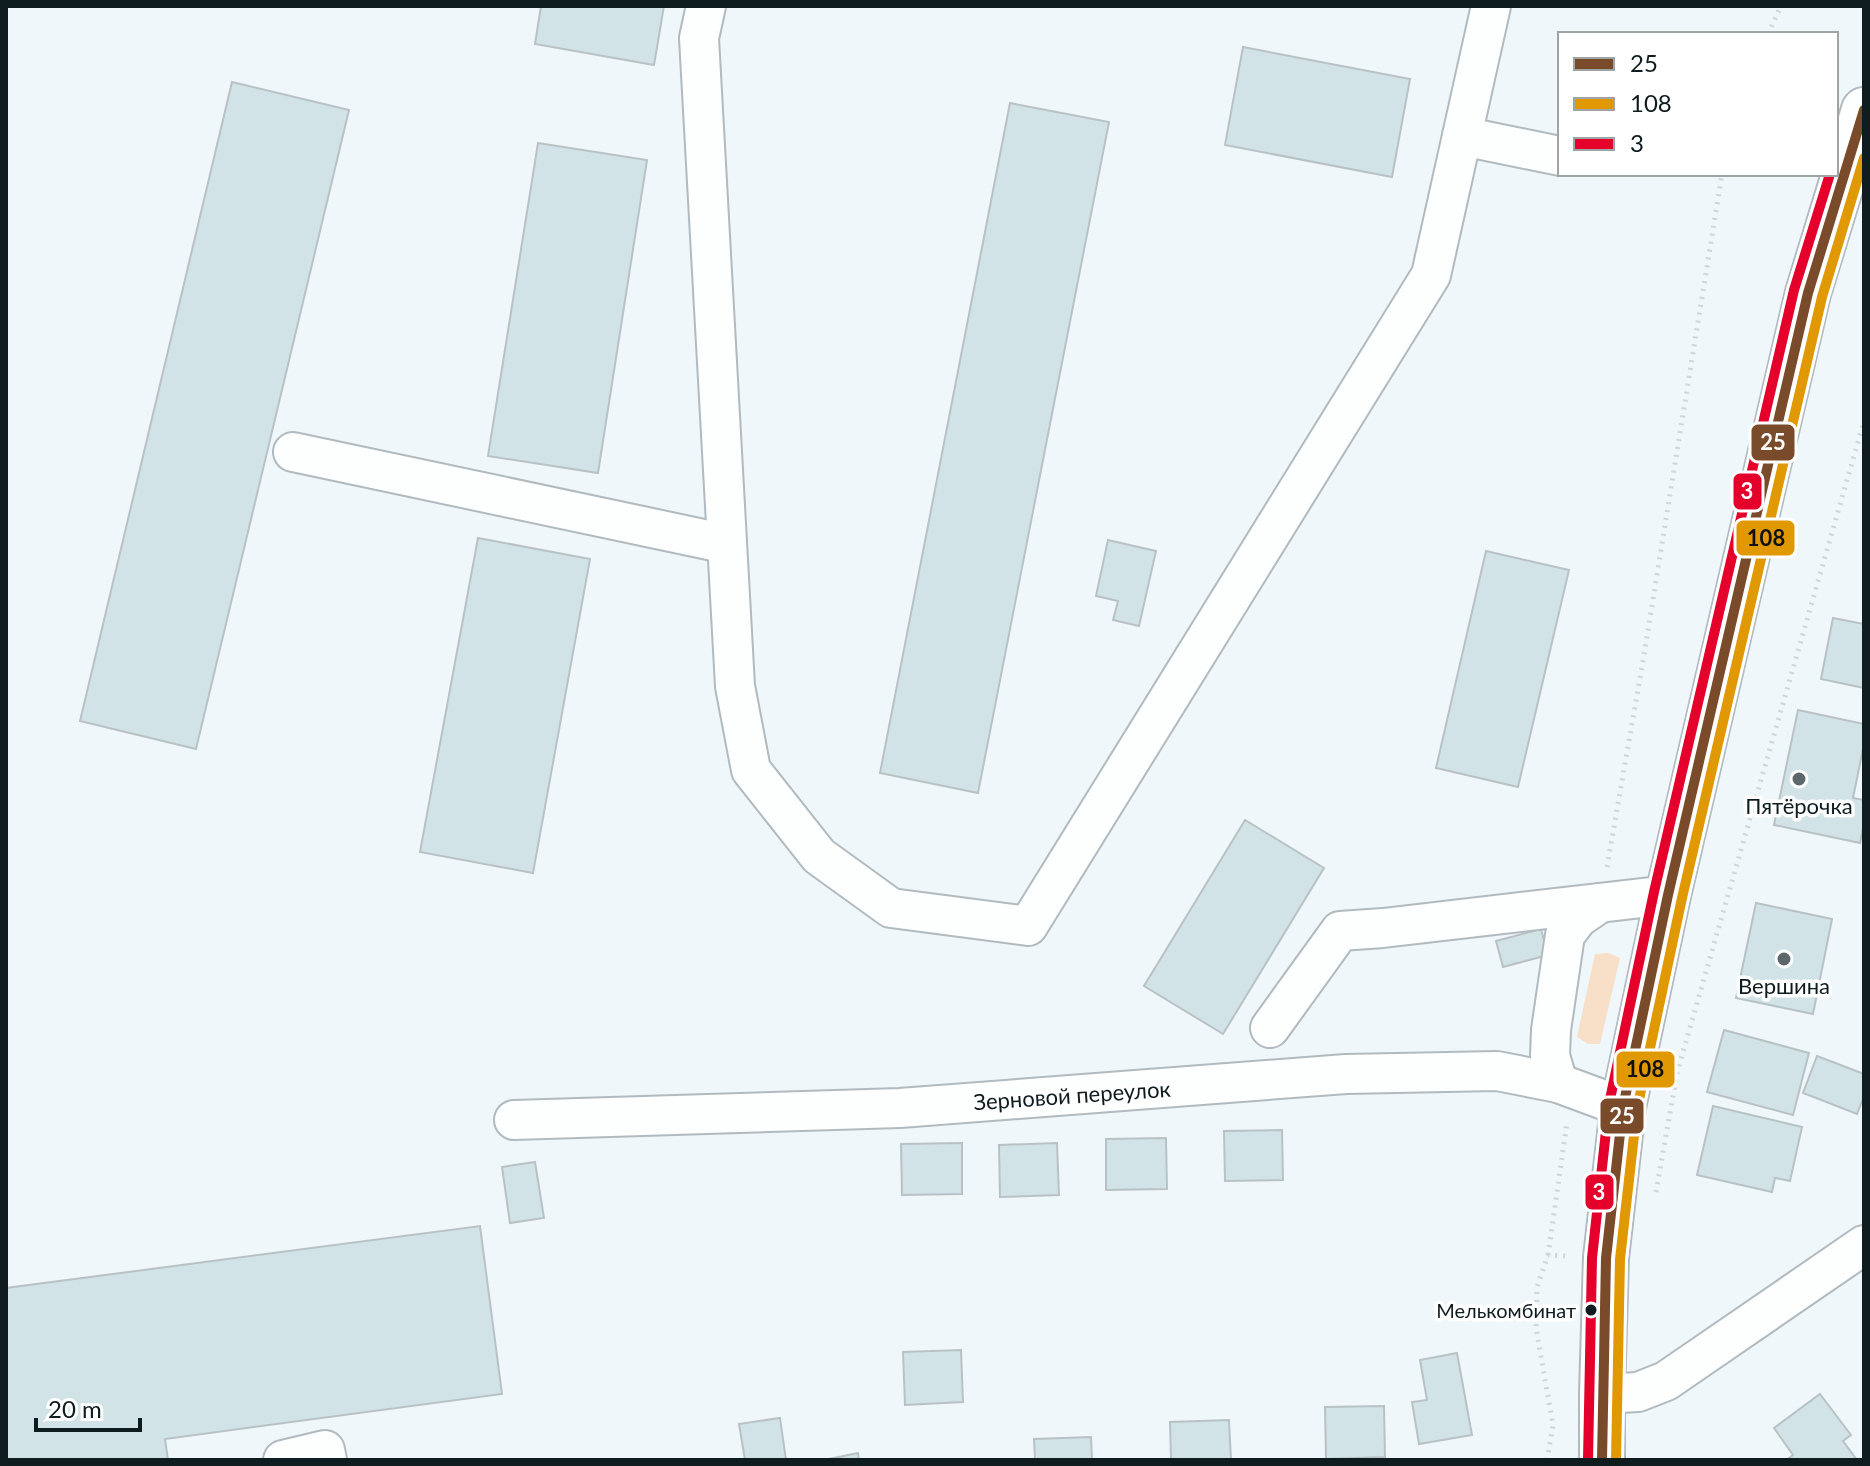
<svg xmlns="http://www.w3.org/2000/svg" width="1870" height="1466" viewBox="0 0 1870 1466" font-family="Lato,sans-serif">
<rect width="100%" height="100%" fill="#f0f7fa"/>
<polygon fill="#f7dfc8" points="1608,953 1620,958 1600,1044 1588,1044 1577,1037 1595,954"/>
<g fill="#d2e3e8" stroke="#b8c2c5" stroke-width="2">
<polygon points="541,6 664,6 654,65 535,44"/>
<polygon points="1243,47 1410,79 1392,177 1225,145"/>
<polygon points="232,82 349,110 196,749 80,721"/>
<polygon points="1010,103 1109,122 978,793 880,773"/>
<polygon points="538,143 647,160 598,473 488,456"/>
<polygon points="478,538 590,559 533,873 420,852"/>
<polygon points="1108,540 1156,551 1139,626 1113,620 1118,601 1096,596"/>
<polygon points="1486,551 1569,570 1518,787 1436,768"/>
<polygon points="1833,618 1864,624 1864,688 1821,679"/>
<polygon points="1798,710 1864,724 1864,744 1853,798 1864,800 1864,823 1860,843 1774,825"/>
<polygon points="1245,820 1324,868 1223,1034 1144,986"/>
<polygon points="1756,903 1832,919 1813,1014 1736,998"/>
<polygon points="1541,929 1548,955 1503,967 1496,941"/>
<polygon points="1724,1030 1809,1053 1793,1115 1707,1092"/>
<polygon points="1817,1056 1864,1074 1864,1096 1857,1114 1803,1093"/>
<polygon points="1713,1106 1802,1127 1790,1181 1775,1178 1772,1192 1697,1175"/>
<polygon points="1282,1130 1283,1180 1225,1181 1224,1131"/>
<polygon points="1166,1138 1167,1189 1106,1190 1106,1139"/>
<polygon points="962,1143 962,1194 902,1195 901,1144"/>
<polygon points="1057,1143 1059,1195 1000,1197 999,1145"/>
<polygon points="535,1162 544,1218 510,1223 502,1167"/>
<polygon points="480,1226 502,1394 165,1439 168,1460 6,1460 6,1288"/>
<polygon points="961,1350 963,1402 905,1405 903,1352"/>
<polygon points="1457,1353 1472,1435 1419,1444 1412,1402 1427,1400 1420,1360"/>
<polygon points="1820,1394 1851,1435 1843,1441 1857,1460 1786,1460 1793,1455 1774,1428"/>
<polygon points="1384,1406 1385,1457 1326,1459 1325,1407"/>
<polygon points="780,1418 786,1460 745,1460 739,1424"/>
<polygon points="1229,1420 1231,1460 1171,1460 1170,1422"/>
<polygon points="1091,1437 1092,1460 1035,1460 1034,1439"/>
<polygon points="858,1453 859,1460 824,1460"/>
</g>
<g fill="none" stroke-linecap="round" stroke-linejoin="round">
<g stroke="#b1babe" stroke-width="42">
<g id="minor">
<polyline points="706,6 699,38 735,686 751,770 819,856 891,908 1028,926 1431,275 1462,136 1560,156"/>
<polyline points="1462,136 1491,6"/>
<polyline points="293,452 727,544"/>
<polyline points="1270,1028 1340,931 1383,928 1668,895"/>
<polyline points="1558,1083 1550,1056 1551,1030 1565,935 1578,918 1600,903"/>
<polyline points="514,1120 900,1108 1346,1074 1497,1071 1558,1083 1623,1107"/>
<polyline points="1602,1394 1638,1392 1666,1381 1864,1245"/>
<polyline points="283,1460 325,1450 327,1460"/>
</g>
</g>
<g stroke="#b1babe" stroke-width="48">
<polyline id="major" points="1602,1460 1602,1394 1606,1258 1623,1107 1668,895 1808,293 1864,110"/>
</g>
<g stroke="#d2d5d6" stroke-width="5" stroke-dasharray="2 6" stroke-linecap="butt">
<polyline points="1768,34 1781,6"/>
<polyline points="1607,867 1644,655 1722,174"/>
<polyline points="1656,1192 1677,1073 1864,421"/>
<polyline points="1548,1255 1567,1122"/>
<polyline points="1547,1460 1553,1425 1536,1328 1537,1287 1548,1255 1567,1256"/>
</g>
<use href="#minor" stroke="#fdfefe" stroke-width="38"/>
<use href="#major" stroke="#fdfefe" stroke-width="44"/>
<g stroke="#fff" stroke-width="16">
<polyline id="bus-1" points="1602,1460 1606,1258 1623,1107 1668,895 1808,293 1864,110"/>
</g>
<g stroke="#fff" stroke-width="16">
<polyline id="bus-2" points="1616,1460 1620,1259 1637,1109 1682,898 1822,297 1864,158"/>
</g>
<g stroke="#fff" stroke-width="16">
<polyline id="bus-3" points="1588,1460 1592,1258 1609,1104 1654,892 1794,290 1830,174"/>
</g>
<use href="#bus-1" stroke="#7a4b2a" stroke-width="10"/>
<use href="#bus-2" stroke="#e09803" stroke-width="10"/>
<use href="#bus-3" stroke="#e4002b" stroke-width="10"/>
</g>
<g fill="#5d686c" stroke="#fff" stroke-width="3">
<circle cx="1799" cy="779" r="8"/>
<circle cx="1784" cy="959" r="8"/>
</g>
<circle fill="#0e1b1f" stroke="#fff" stroke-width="3" cx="1591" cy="1310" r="7"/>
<g text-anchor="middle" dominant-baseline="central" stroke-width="7" stroke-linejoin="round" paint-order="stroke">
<g font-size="20" fill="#0e1b1f" stroke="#fff" text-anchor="end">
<text x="1576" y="1310">Мелькомбинат</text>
</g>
<g font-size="22" fill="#0e1b1f" stroke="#fff">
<text x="1799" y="805">Пятёрочка</text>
<text x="1784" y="985">Вершина</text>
</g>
<g font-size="22" fill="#0e1b1f" stroke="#fff">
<text transform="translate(1072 1095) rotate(-4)">Зерновой переулок</text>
</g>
</g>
<g stroke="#fff" stroke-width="3">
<rect x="1750" y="423" width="46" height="39" rx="8" fill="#7a4b2a"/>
<rect x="1732" y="472" width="31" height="39" rx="8" fill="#e4002b"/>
<rect x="1735" y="519" width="61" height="38" rx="8" fill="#e09803"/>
<rect x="1615" y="1050" width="61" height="39" rx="8" fill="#e09803"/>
<rect x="1599" y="1097" width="46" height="38" rx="8" fill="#7a4b2a"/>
<rect x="1584" y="1173" width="31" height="38" rx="8" fill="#e4002b"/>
</g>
<g font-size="22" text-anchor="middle" font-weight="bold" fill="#fff">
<text x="1773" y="450">25</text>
<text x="1747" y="499">3</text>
<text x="1622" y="1124">25</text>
<text x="1599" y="1200">3</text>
</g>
<g font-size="22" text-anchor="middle" font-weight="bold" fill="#111">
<text x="1766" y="546">108</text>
<text x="1645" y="1077">108</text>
</g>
<rect width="1870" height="1466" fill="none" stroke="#0e1b1f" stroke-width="16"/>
<rect x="1558" y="32" width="280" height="144" fill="#ffffff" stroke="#9fa4a5" stroke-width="2"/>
<rect x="1574" y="58" width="40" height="12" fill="#7a4b2a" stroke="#9fa4a5" stroke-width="2"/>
<text x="1630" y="72" font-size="24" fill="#0e1b1f">25</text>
<rect x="1574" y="98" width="40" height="12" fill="#e09803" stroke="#9fa4a5" stroke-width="2"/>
<text x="1630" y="112" font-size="24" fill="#0e1b1f">108</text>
<rect x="1574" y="138" width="40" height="12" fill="#e4002b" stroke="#9fa4a5" stroke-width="2"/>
<text x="1630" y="152" font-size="24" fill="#0e1b1f">3</text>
<path d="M36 1418v12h104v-12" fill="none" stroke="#0e1b1f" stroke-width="4"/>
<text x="48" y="1418" font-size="24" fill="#0e1b1f" stroke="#ffffff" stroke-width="6" paint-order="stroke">20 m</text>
</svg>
